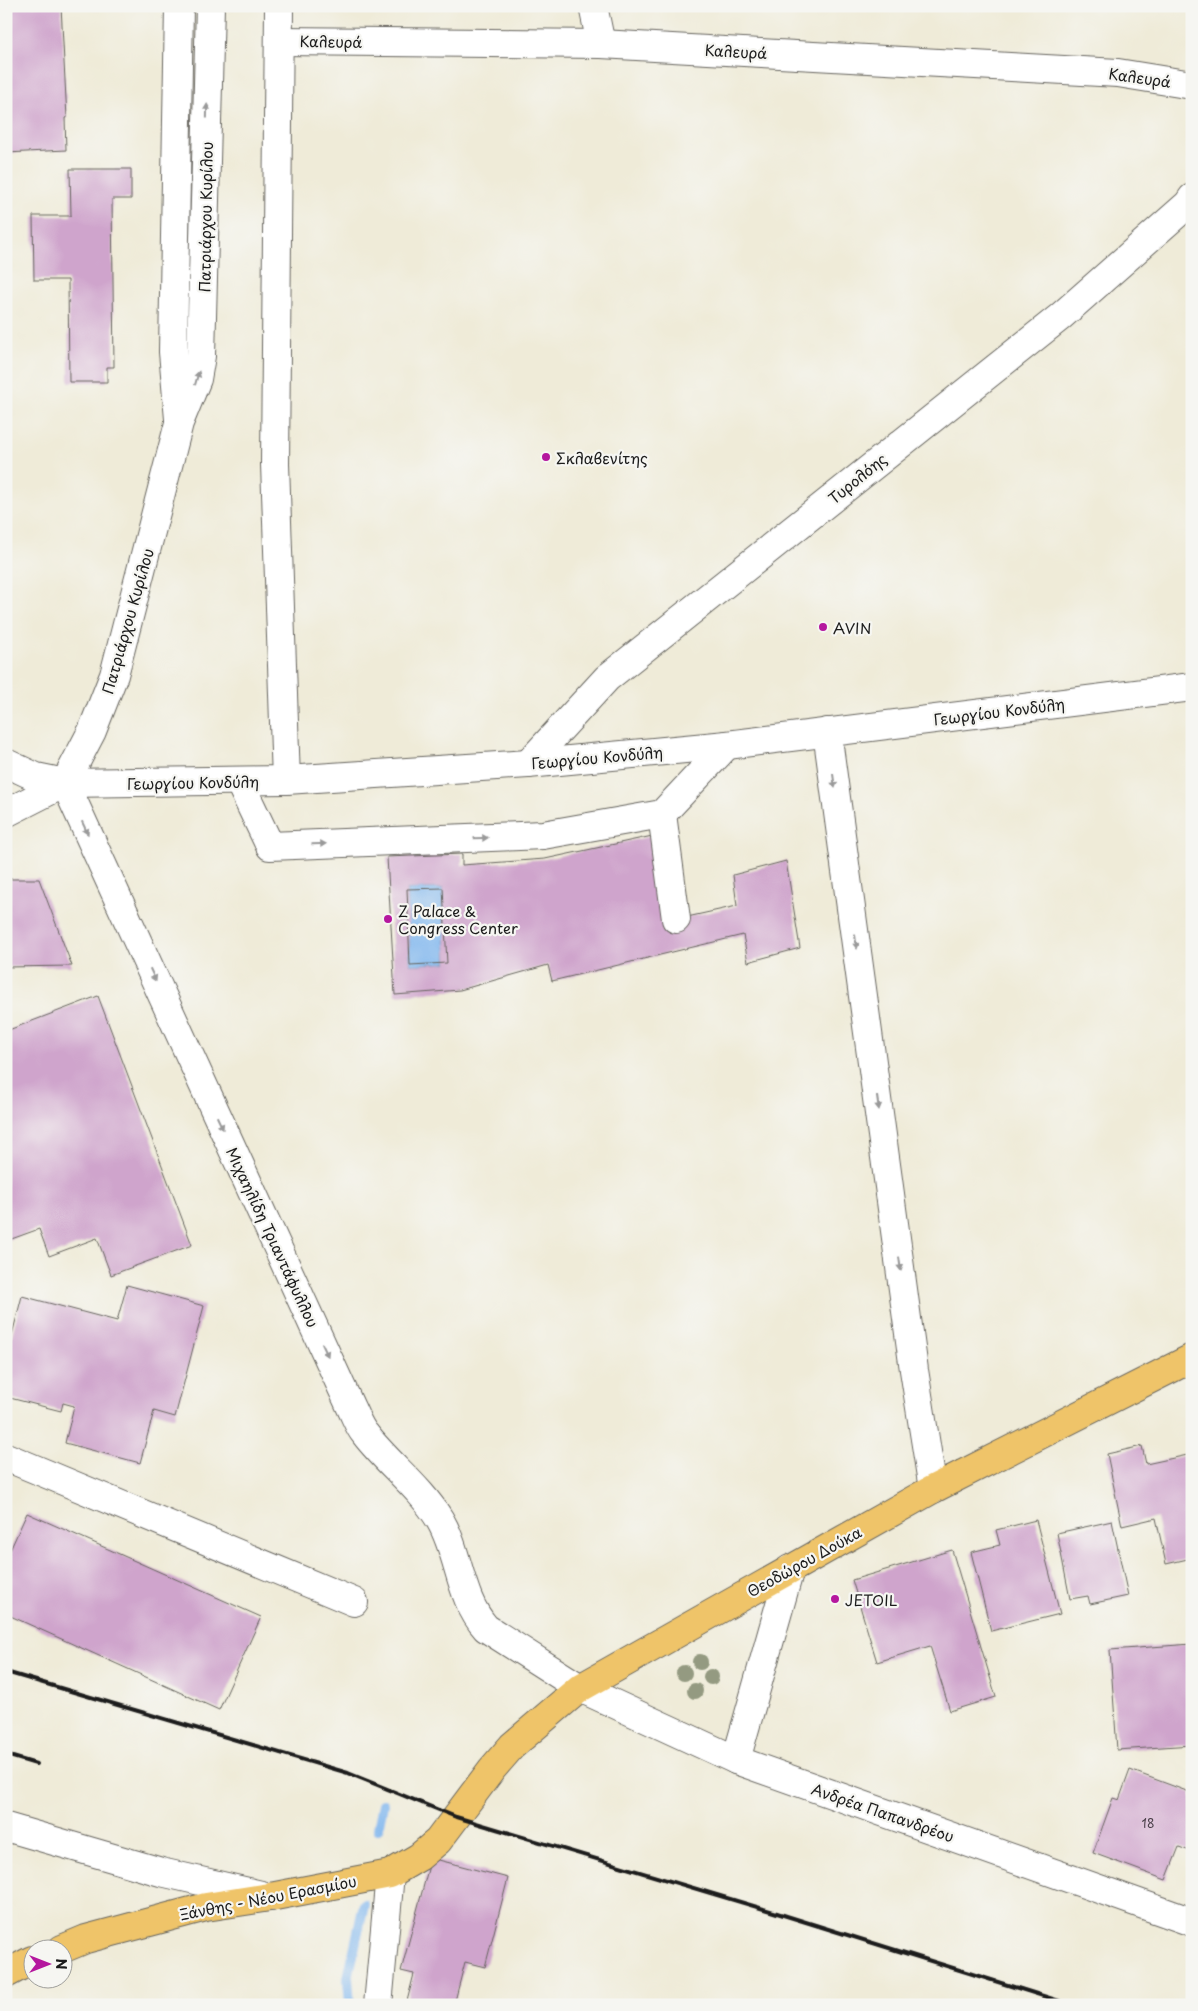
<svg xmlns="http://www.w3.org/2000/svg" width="1198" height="2011" viewBox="0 0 1198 2011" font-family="'Playpen Sans',sans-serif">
<rect width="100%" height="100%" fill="#f6f6f2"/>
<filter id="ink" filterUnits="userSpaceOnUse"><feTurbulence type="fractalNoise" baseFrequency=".02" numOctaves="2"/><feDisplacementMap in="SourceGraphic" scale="10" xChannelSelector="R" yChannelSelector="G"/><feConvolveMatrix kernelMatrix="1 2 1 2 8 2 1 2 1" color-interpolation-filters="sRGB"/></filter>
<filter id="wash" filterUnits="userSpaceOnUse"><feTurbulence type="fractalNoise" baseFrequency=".0096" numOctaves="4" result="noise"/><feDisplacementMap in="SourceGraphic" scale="20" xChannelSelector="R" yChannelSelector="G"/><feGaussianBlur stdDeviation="1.12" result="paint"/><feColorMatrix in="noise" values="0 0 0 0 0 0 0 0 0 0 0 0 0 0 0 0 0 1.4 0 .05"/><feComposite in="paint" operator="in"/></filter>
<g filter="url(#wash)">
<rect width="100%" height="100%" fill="#efebd8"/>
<polygon fill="#7fb6ee" stroke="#4e6985" points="443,888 447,963 410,965 407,889"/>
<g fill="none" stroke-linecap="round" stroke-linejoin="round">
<g stroke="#7fb6ee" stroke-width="10">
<polyline points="378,1829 383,1804"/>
<polyline points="350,2005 348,1978 364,1904"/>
</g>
</g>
<g id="blocks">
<g fill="#cfa4cc" fill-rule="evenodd">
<polygon points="6,6 61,6 67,118 65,118 66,150 6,153"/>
<polygon points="70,169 131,169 131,199 112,199 114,367 107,367 107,382 69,382 68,280 34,280 33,216 71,216"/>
<path d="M 657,835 L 669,921 L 737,906 L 733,875 L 786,861 L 800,948 L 748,962 L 743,935 L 552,981 L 548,965 L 460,990 L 395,995 L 387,857 L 462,854 L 462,865 L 545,859 ZM 443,888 L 447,963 L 410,965 L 407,889 Z"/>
<polygon points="6,879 39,879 72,966 6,967"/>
<polygon points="98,996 192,1245 111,1275 97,1238 49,1256 39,1229 6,1241 6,1031"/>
<polygon points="127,1285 204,1306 175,1417 154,1411 140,1463 65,1443 74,1406 63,1403 61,1411 6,1397 6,1358 22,1296 117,1321"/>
<polygon points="1142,1446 1146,1464 1192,1454 1192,1558 1166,1564 1156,1518 1122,1526 1107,1454"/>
<polygon points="27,1513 261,1617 219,1710 6,1614 6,1559"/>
<polygon points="1036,1520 1060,1614 991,1631 971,1552 1000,1545 996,1530"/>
<polygon points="1112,1521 1128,1596 1090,1604 1088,1596 1070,1599 1057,1533"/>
<polygon points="952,1550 996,1697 950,1711 930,1646 877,1662 852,1580"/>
<polygon points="1192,1644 1192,1745 1117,1750 1110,1650"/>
<polygon points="1130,1770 1192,1793 1192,1847 1190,1851 1179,1847 1166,1880 1093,1853 1113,1798 1119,1800"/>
<polygon points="431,1858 508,1878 485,1967 465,1962 454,2005 435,2002 434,2005 406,2005 414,1974 401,1971"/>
</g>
</g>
</g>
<g filter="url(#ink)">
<use href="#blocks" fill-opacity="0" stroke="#66645e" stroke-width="1"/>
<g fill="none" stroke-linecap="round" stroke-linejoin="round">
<g stroke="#66645e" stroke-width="30">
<g id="minor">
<polyline points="279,6 275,464 286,780"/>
<polyline points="593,6 601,44"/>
<polyline points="279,41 601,44 1118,73 1192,85"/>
<polyline points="179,419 173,352 179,6"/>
<polyline points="827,732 914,1370 933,1489"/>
<polyline points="6,763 36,777 65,783"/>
<polyline points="528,764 607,678 1060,317 1188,204 1192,198"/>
<polyline points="239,781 270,846 543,835 662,814 727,745"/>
<path d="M 65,783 L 352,1410 C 356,1418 359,1427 365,1434 C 388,1464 420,1487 440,1520 C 460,1554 459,1598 486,1628 L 580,1688 L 736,1760 L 1192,1922"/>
<polyline points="65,783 92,731 114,675 179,423 197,379 201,356 210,6"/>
<polyline points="6,813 65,783 286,780 528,764 727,745 1192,687"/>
<polyline points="662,814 676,919"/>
<polyline points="6,1457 354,1602"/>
<polyline points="736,1760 790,1569"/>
<polyline points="6,1827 161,1872 270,1897"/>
<polyline points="378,2005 390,1874"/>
</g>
</g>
<g stroke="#66645e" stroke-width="30">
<g id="major">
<polyline points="62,1949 86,1939 206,1907 270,1897 390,1874 419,1857 438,1841 492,1769 512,1746 580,1688 933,1489 1192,1358"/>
<polyline points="6,1974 32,1960"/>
</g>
</g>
<use href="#minor" stroke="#fff" stroke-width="28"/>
<use href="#major" stroke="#efc469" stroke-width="28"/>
<g stroke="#1c1c1c" stroke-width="4">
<polyline points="6,1672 348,1773 456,1817 777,1913 1072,2005"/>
<polyline points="6,1755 36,1764"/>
</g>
</g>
<g fill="#949a81">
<circle cx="700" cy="1662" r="8"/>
<circle cx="684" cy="1673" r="8"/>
<circle cx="711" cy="1677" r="8"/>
<circle cx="695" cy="1691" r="8"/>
</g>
<defs><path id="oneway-solid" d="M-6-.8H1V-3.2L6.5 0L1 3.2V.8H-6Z" transform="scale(1.25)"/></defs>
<g fill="#999">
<use href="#oneway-solid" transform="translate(207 111) rotate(-89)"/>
<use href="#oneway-solid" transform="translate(197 378) rotate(-74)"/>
<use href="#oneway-solid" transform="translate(834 781) rotate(82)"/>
<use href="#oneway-solid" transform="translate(85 828) rotate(65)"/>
<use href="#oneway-solid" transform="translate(481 838) rotate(-2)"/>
<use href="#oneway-solid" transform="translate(319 844) rotate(-2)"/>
<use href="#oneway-solid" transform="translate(856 942) rotate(82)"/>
<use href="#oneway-solid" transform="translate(153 975) rotate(65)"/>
<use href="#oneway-solid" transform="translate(878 1103) rotate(82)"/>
<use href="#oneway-solid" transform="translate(220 1123) rotate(65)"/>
<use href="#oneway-solid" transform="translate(900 1264) rotate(82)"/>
<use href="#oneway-solid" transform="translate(325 1350) rotate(65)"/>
</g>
</g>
<g fill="#b5179e" stroke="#f6f6f2" stroke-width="2">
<circle cx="546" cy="457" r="5"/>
<circle cx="823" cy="627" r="5"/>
<circle cx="388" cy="919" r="5"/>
<circle cx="835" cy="1599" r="5"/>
</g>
<g text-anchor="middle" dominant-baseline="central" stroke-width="4.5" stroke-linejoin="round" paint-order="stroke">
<g font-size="12" fill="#493e48">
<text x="1148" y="1823">18</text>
</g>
<g font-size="15" fill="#1c1c1c" stroke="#f6f6f2">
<text transform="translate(331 41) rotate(1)">Καλευρά</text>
<text transform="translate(736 51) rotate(3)">Καλευρά</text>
<text transform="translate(1140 77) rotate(8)">Καλευρά</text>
<text transform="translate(205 217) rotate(-89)">Πατριάρχου Κυρίλου</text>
<text transform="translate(857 478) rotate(-39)">Τυρολόης</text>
<text transform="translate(127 621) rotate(-74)">Πατριάρχου Κυρίλου</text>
<text transform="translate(999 711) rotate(-7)">Γεωργίου Κονδύλη</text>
<text transform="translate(597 757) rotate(-5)">Γεωργίου Κονδύλη</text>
<text transform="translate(193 782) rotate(-1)">Γεωργίου Κονδύλη</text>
<text transform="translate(273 1237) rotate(65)">Μιχαηλίδη Τριαντάφυλλου</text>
<text transform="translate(804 1561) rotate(-29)">Θεοδώρου Δούκα</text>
<text transform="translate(883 1812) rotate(19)">Ανδρέα Παπανδρέου</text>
<text transform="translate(268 1897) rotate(-11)">Ξάνθης - Νέου Ερασμίου</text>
</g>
<g font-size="15" fill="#1c1c1c" stroke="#f6f6f2" text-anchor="start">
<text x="556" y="457">Σκλαβενίτης</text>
<text x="833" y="627">AVIN</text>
<text x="398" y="910">Z Palace &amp;<tspan x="398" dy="17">Congress Center</tspan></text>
<text x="845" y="1599">JETOIL</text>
</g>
</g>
<rect width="1198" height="2011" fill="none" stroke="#f6f6f2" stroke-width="25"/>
<g transform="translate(48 1964) rotate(90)"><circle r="24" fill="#f6f6f2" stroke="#9f9f9c"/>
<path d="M0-4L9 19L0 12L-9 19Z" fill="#b5179e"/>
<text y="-8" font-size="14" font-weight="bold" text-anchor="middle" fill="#1c1c1c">N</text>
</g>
</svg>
